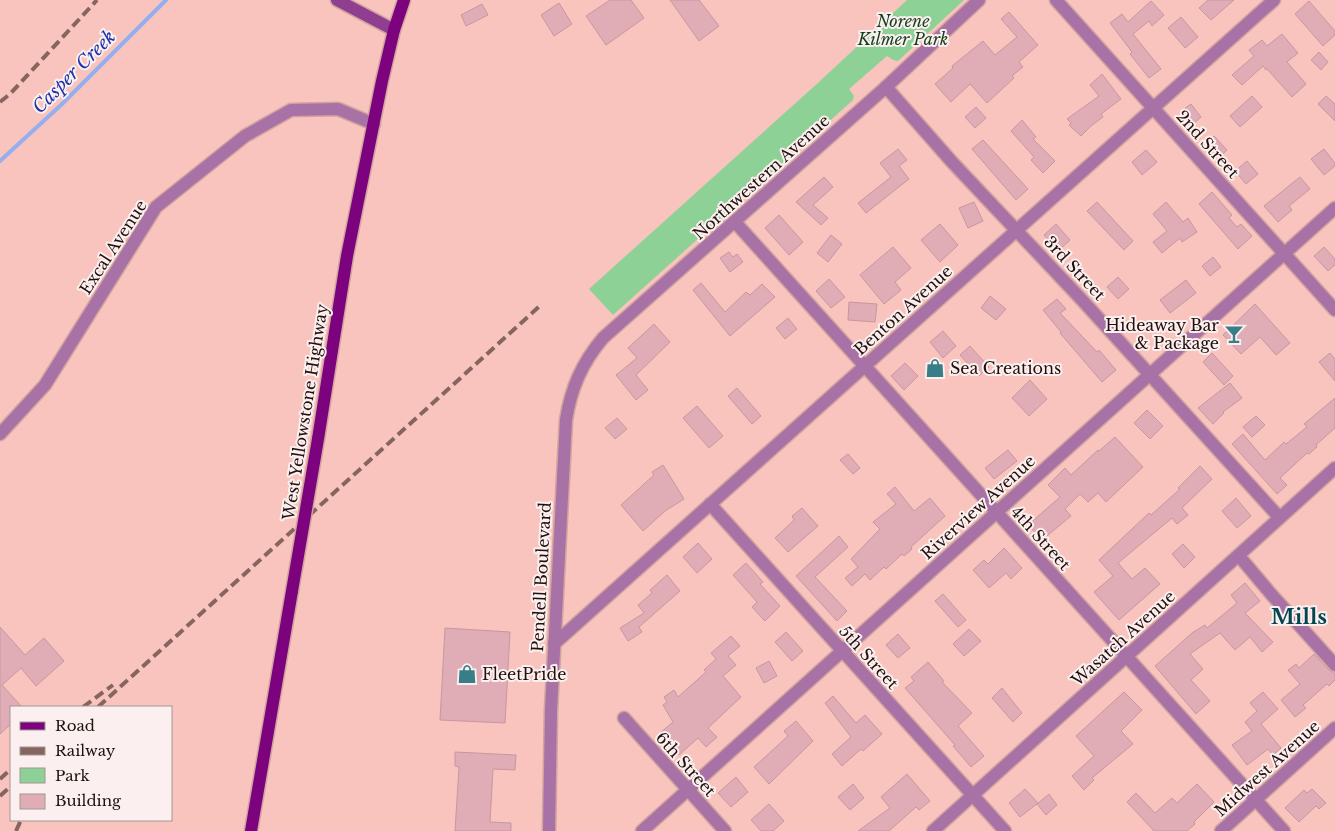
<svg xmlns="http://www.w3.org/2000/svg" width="1335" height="831" viewBox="0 0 1335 831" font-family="'Libre Baskerville',serif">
<rect width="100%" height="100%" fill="#f8c4bd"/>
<polygon fill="#8ed196" points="907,0 964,0 898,61 893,60 887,56 849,89 854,96 853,100 613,315 589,289 819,82"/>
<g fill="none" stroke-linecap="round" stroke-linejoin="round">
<polyline stroke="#95aeef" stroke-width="4" points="0,161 61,105 166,0"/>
</g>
<g fill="#e0adb6" stroke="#c8979f">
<polygon points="610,0 631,0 644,18 606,45 586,16"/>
<polygon points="670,0 699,0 719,26 699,41"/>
<polygon points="1208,0 1234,0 1211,20 1199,8"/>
<polygon points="1151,1 1164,15 1152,26 1149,21 1133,34 1161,69 1149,78 1130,54 1132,52 1110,23 1122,14 1128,22"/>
<polygon points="1309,1 1335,31 1335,35 1323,46 1295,14"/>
<polygon points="559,3 572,24 554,36 541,15"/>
<polygon points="482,4 488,15 466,26 461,15"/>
<polygon points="1009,12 1038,45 1019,62 1023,67 1012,76 1014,78 987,103 970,84 951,102 935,84 953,68 952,66 983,41 995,55 1017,37 1001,19"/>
<polygon points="1181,17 1198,37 1185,48 1168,28"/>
<polygon points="1282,34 1298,53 1287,62 1306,84 1292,97 1267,69 1266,70 1263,66 1242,85 1232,75 1254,56 1249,50 1262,40 1267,46"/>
<polygon points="1319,52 1328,62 1321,70 1311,60"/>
<polygon points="1102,74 1121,99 1101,114 1103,117 1091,126 1081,136 1069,125 1071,123 1067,119 1099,96 1090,85"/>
<polygon points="1252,96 1262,107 1240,127 1230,116"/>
<polygon points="1326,96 1335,104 1335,121 1318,104"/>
<polygon points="1191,104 1201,117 1191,126 1180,112"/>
<polygon points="976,107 986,118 975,128 965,117"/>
<polygon points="1022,120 1036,137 1033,139 1055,161 1043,173 1031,160 1034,157 1011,131"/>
<polygon points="1214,136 1227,150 1217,160 1204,146"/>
<polygon points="983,140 1028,189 1016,200 972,149"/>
<polygon points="898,149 907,160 899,166 909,179 866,213 858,203 891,177 880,163"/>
<polygon points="1324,149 1335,163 1335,166 1324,175 1311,159"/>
<polygon points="1146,150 1157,162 1142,175 1132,162"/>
<polygon points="1247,161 1258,174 1246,184 1235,171"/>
<polygon points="824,177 833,187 813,205 828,218 821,225 796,202"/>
<polygon points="1300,177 1310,189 1289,206 1292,210 1278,222 1264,206"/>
<polygon points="1212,192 1232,215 1229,218 1237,227 1241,224 1252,236 1238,249 1199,204"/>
<polygon points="974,202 983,221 968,228 959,208"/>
<polygon points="1097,202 1133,241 1124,250 1087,211"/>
<polygon points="1166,202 1183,222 1188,218 1197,232 1182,242 1180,238 1162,253 1153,242 1167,231 1153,214"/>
<polygon points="779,215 803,242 789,255 765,228"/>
<polygon points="940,224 958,245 940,262 921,240"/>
<polygon points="1056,224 1070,240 1058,251 1044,235"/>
<polygon points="831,235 842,244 828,262 817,253"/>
<polygon points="893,247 911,268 895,282 901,290 884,304 860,275"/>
<polygon points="1324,247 1335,259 1335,265 1328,271 1314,256"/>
<polygon points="729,252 733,257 737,254 743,262 730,272 720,258"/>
<polygon points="1213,257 1221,267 1210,276 1202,266"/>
<polygon points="1118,277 1129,289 1118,299 1107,287"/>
<polygon points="829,279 845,297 831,308 816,291"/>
<polygon points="1186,280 1196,293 1170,313 1160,300"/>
<polygon points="701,283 725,312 746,292 750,295 762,284 775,297 730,336 693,290"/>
<polygon points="990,296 1006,309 996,320 981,308"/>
<polygon points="1057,299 1066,309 1060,313 1097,352 1099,350 1116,370 1102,382 1060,333 1061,332 1043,310"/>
<polygon points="849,302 877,304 875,322 848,320"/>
<polygon points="1255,304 1290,343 1276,355 1260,337 1241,354 1223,335"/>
<polygon points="788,318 797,329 785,339 776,328"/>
<polygon points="654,324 670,342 636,375 648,390 636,400 616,375 637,358 628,348"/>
<polygon points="943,331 956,346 943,358 930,342"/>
<polygon points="970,346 989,367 979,376 960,355"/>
<polygon points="1212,353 1233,376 1224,385 1203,362"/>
<polygon points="1330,353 1335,359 1335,381 1319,362"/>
<polygon points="905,363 918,376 904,390 891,376"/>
<polygon points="1030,380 1047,399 1029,416 1012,398"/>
<polygon points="1230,383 1242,398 1223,412 1224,413 1213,424 1198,408"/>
<polygon points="737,388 761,416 752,424 728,396"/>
<polygon points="1335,398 1335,428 1316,445 1317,447 1309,454 1307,453 1280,478 1287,485 1277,494 1232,444 1243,434 1265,460 1284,442 1286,444 1307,427 1304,424"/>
<polygon points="697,406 723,436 709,448 683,418"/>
<polygon points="1147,410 1163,426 1150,439 1134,423"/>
<polygon points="1256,416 1265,425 1252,437 1243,427"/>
<polygon points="617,418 627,429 615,439 605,428"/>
<polygon points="1115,437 1143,467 1106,502 1098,493 1088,502 1080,494 1065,509 1071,516 1042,540 1028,525 1060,497 1048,485 1065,468 1071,475 1098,450 1099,451"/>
<polygon points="1008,450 1017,461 994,479 985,468"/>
<polygon points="848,454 860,468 853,474 840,460"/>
<polygon points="663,465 684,499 665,511 643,531 621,505 654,475 652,472"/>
<polygon points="1200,466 1212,479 1182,508 1188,515 1177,524 1172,518 1118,563 1132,579 1145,568 1160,584 1119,620 1094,592 1113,576 1099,560 1149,513 1151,515 1180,489 1178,488"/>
<polygon points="895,487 914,511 930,498 945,516 911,547 912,549 904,556 902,554 886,569 884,567 870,580 865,574 852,586 845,578 858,567 851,559 880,529 873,522 896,504 887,494"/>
<polygon points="1236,498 1251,516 1237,528 1222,511"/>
<polygon points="802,508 818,526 788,552 775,538 794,520 792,516"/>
<polygon points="839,536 848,547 815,577 847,611 837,621 796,576"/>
<polygon points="698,543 712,559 697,573 683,557"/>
<polygon points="1183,544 1195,557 1184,568 1172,554"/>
<polygon points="1004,548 1022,568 1011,579 1006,573 989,588 973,570 984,560 988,564"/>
<polygon points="746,563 763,582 760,584 780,606 765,621 752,607 757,602 733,575"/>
<polygon points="667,575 680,591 639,627 642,632 628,641 620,628 644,613 638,605 652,593 650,590"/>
<polygon points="1245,583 1260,601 1245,613 1273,642 1262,652 1250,637 1235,650 1220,633 1190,654 1203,669 1191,680 1210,701 1196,714 1155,666 1192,633 1205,625 1207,628 1237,603 1231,595"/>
<polygon points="943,594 966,620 958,627 935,601"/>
<polygon points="0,627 25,655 44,638 64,661 36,686 21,668 2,685 22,707 11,707 11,724 0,734"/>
<polygon points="445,628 510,632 505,723 440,720"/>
<polygon points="969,629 981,641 964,656 953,644"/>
<polygon points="786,632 803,651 792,661 775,642"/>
<polygon points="898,634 910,648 898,658 886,645"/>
<polygon points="731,636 740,646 728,656 736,665 723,676 741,697 708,728 717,737 706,747 698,738 679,755 660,733 673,722 663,705 667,702 664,697 674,690 678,697 706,672 704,670 716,659 711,653"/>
<polygon points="1314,654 1329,670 1335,674 1335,680 1329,686 1327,684 1303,705 1306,708 1295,717 1281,700 1300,684 1288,670 1296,664 1299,668"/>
<polygon points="769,661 777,676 764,683 756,668"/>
<polygon points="928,662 944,681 942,682 972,713 958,726 984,756 971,767 953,746 955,745 905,688 914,681 911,677"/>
<polygon points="1002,688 1022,713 1013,722 992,698"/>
<polygon points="1124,692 1142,710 1121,731 1133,744 1092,778 1094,780 1084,790 1072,776 1094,756 1076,736"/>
<polygon points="1263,692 1278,709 1261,724 1281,748 1273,755 1268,749 1247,765 1232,745 1252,731 1245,722 1257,711 1250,703"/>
<polygon points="833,696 856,723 865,715 882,734 863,751 861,749 842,766 832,754 851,737 825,703"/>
<polygon points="796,721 813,741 769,784 754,767 788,736 784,731"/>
<polygon points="455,752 516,755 515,770 493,769 490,822 511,823 511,831 455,831 459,767 455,766"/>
<polygon points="907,774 930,801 919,810 916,807 889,831 858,831 890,808 881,797"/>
<polygon points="736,777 748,792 731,807 718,793"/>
<polygon points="853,784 864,798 850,810 838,797"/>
<polygon points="1197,784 1214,802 1194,822 1195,824 1187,831 1154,831 1127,802 1136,793 1155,813 1172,798 1177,803"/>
<polygon points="1025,789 1038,803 1020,817 1009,803"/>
<polygon points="1312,789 1326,803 1319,809 1316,806 1299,822 1285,808 1304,790 1307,793"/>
<polygon points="1049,794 1057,805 1046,815 1037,804"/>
<polygon points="769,804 784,821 773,831 761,831 751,820"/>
</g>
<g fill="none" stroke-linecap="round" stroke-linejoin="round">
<g stroke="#d1a49d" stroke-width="15">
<g id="minor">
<polyline points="1056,0 1335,310"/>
<polyline points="886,87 952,162 1082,300 1279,517"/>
<polyline points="735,222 1284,831"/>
<polyline points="0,434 45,385 156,207 245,136 291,110 338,109 374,124"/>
<polyline points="710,504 1005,831"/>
<polyline points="1239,556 1271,594 1335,665"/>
<polyline points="554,644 1274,0"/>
<polyline points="624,718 725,831"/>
<polyline points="642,831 1335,208"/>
<polyline points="933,831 1335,468"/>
<polyline points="1221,831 1335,728"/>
</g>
</g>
<g stroke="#d1a49d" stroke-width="15">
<path id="tertiary" d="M 549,831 L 551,710 L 566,420 C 571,388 582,363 603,338 L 886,87 L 979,0"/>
</g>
<g stroke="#d1a49d" stroke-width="15">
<polyline id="secondary" points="337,0 394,30"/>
</g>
<g stroke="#d1a49d" stroke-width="15">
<g id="primary">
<polyline points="318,439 347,256 382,81 394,30 404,0"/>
<polyline points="251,831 292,591"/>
</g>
</g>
<use href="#minor" stroke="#a972a7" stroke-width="12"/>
<use href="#tertiary" stroke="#a972a7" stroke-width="12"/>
<use href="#secondary" stroke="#903e90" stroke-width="12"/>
<use href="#primary" stroke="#7c027e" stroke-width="12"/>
<g stroke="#866560" stroke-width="4" stroke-dasharray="10 5" stroke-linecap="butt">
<polyline points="0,102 10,94 97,0"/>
<polyline points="83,707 113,685"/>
<polyline points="98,707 542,304"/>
<polyline points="0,779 11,769"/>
<polyline points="0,796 11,786"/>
<polyline points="16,831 21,820"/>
</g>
<g stroke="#d1a49d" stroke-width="15" stroke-linecap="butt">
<polyline id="primary-bridge" points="292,591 318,439"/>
</g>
<use href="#primary-bridge" stroke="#7c027e" stroke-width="12"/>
</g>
<defs>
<g id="bar-bare" transform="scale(1.5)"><path d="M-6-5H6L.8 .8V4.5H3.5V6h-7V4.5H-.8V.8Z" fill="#377e88" stroke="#fbf0ef" stroke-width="2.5" paint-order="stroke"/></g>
<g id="shop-bare" transform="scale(1.5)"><path d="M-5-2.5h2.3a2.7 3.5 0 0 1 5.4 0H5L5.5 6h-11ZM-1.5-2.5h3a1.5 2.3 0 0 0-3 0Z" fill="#377e88" stroke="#fbf0ef" stroke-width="2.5" paint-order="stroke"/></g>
</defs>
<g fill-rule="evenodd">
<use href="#bar-bare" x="1234" y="334"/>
<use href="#shop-bare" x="935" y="368"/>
<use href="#shop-bare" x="467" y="674"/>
</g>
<g text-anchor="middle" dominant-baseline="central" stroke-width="4" stroke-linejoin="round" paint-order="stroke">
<g font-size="16" font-style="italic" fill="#113e1b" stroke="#fbf0ef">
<text x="903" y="21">Norene<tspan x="903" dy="18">Kilmer Park</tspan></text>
</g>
<g font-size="16" fill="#21100d" stroke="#fbf0ef">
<text transform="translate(1208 144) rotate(48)">2nd Street</text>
<text transform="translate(761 177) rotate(-42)">Northwestern Avenue</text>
<text transform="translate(113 247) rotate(-57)">Excal Avenue</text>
<text transform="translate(1075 268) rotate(47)">3rd Street</text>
<text transform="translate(903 310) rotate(-42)">Benton Avenue</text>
<text transform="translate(305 412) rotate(-81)">West Yellowstone Highway</text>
<text transform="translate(978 507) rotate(-42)">Riverview Avenue</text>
<text transform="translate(1041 538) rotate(48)">4th Street</text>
<text transform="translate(541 577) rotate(-87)">Pendell Boulevard</text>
<text transform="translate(1123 638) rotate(-42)">Wasatch Avenue</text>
<text transform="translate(869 657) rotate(48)">5th Street</text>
<text transform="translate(686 764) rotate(48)">6th Street</text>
<text transform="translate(1267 768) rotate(-42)">Midwest Avenue</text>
</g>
<g font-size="16" fill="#21100d" stroke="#fbf0ef" text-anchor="start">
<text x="1219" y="325" text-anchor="end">Hideaway Bar<tspan x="1219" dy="18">&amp; Package</tspan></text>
<text x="950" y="368">Sea Creations</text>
<text x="482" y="674">FleetPride</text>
</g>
<g font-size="18" font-style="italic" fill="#1e32ac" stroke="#fbf0ef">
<text transform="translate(74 72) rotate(-45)">Casper Creek</text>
</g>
<g font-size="21" font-weight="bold" fill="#05464e" stroke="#fbf0ef">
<text x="1299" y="617">Mills</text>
</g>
</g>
<rect x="10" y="706" width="162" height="115" fill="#fbf0ef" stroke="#a49695"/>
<rect x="20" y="722" width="25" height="8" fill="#7c027e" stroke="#a49695"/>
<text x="55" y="731" font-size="15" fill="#21100d">Road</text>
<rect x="20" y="747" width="25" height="8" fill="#866560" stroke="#a49695"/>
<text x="55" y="756" font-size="15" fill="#21100d">Railway</text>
<rect x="20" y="768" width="25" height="15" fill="#8ed196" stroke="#a49695"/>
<text x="55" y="781" font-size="15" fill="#21100d">Park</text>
<rect x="20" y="794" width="25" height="15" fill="#e0adb6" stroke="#a49695"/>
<text x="55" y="806" font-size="15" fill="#21100d">Building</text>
</svg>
